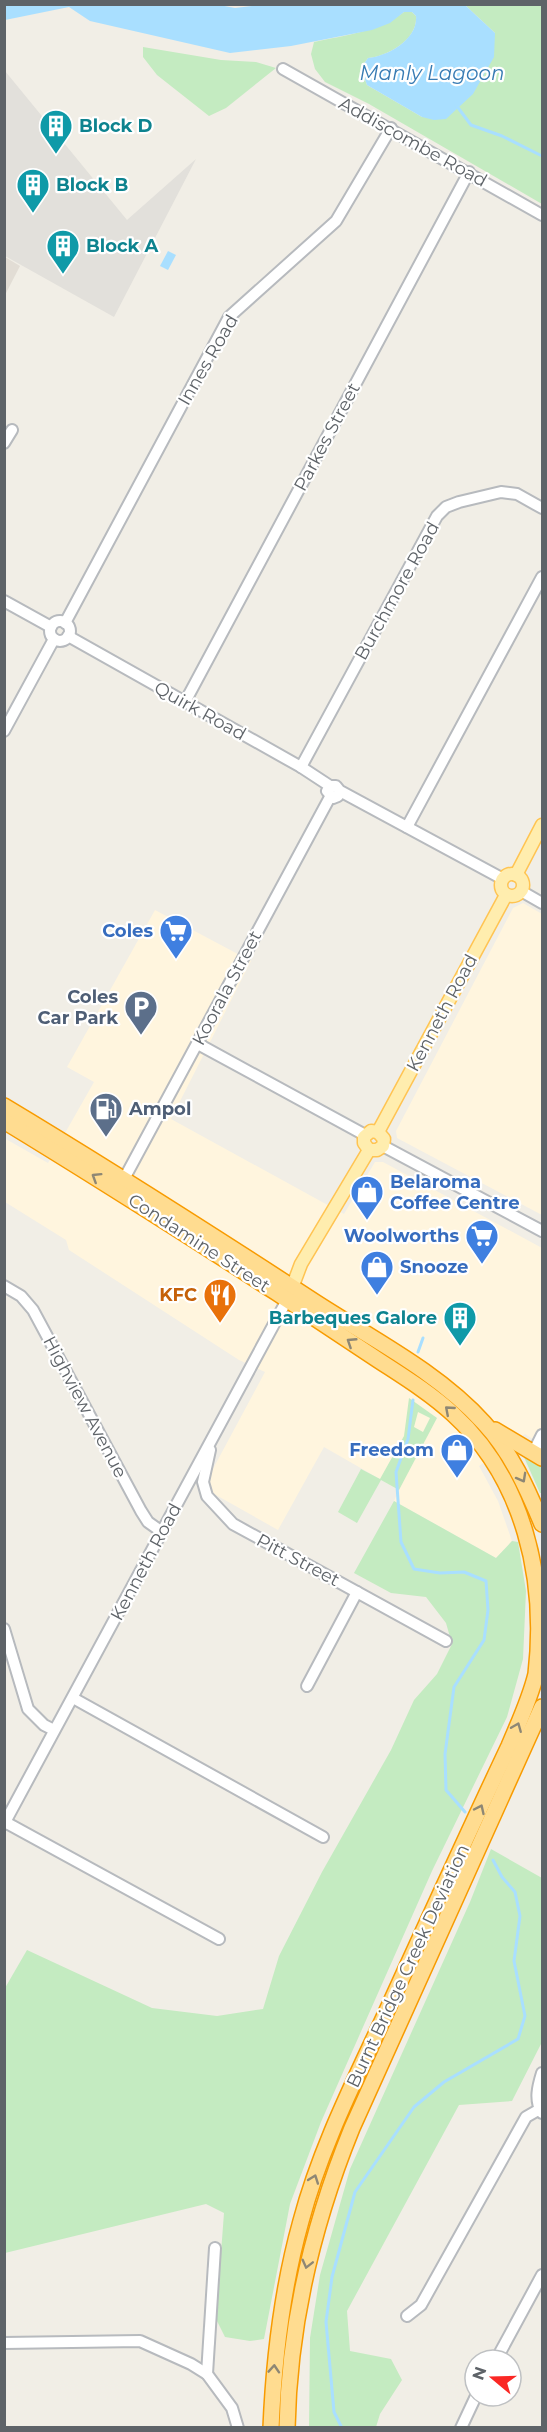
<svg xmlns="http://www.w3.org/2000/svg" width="547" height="2432" viewBox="0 0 547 2432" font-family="Montserrat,sans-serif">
<rect width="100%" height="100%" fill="#f1eee6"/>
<g fill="#fff5de">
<polygon points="523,903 542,914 542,1215 397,1138 396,1131 513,908"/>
<polygon points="155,910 251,961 171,1119 344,1214 375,1162 383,1162 542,1248 542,1445 525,1434 479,1466 498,1501 512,1541 496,1558 394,1501 399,1490 324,1447 278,1530 207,1490 207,1480 265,1372 239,1360 69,1250 66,1240 5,1202 4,1138 48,1163 94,1082 67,1067"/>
</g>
<polygon fill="#e2e0db" points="5,71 127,220 196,159 114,317 5,256"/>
<polygon fill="#e2ddd5" points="5,257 20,266 5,295"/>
<g fill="#c4ebc1" fill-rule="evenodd">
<path d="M 465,5 L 542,5 L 542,204 L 369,104 L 325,82 L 315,69 L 311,54 L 314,42 C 346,35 377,32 404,12 L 412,12 L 416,16 C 418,39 389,56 368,58 L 361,68 L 367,85 L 422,117 L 495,33 Z"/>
<polygon points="143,47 221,60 256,62 276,68 226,108 209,116 157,75 143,57"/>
<path d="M 409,1398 L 437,1418 L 399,1490 L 381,1480 L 357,1523 L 338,1512 L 361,1469 L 380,1479 L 404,1436 ZM 418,1412 L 430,1418 L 423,1432 L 414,1427 Z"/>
<polygon points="523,1455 542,1463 542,1493 540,1493"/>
<polygon points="394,1501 496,1558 512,1541 518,1542 526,1591 523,1659 507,1717 432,1871 321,2122 290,2204 264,2339 250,2341 225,2337 216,2319 224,2213 206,2204 5,2253 5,1988 27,1950 152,2008 217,2016 263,2009 279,1956 322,1872 391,1750 414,1700 437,1674 452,1644 446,1623 426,1597 391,1593 354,1573"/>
<polygon points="491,1849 542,1878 542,2042 512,2101 459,2105 347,2311 350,2351 391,2359 402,2380 380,2414 376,2427 309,2427 310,2338 320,2275 350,2169 470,1902"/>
</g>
<g fill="#a9dfff">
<path d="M 5,4 L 214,4 L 235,8 L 267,4 L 465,5 L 495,33 L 494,57 L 473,94 L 446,119 L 434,120 L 422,117 L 367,85 L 361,68 L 368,58 C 388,56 418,39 416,16 L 412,12 L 404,12 L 390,23 L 372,30 L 291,46 L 230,53 L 90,21 L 69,7 L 5,20 Z"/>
<polygon points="168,251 176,255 168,270 160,266"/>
</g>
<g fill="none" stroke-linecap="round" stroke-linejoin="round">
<g stroke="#a9dfff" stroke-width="3">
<polyline points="456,105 471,125 502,136 542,156"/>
<polyline points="418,1352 423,1338"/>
<polyline points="413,1400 408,1439 396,1472 401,1542 414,1569 440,1573 464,1572 486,1581 488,1610 484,1640 454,1687 445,1754 446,1790 465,1812"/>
<polyline points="342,2428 334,2412 326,2322 332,2277 355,2192 414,2107 444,2082 518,2039 525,2016 514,1961 520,1916 515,1892 502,1877 493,1860"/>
</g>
<g stroke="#b7babe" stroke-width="14">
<g id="minor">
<polyline points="283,69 542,215"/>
<polyline points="4,443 12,430"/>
<polyline points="4,601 51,627"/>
<circle cx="60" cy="631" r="10"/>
<polyline points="65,623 229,317 336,221 391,128"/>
<polyline points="68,636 301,767 330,786"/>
<polyline points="185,702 469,172"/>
<polyline points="4,731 54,639"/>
<polyline points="301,767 437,516 446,507 459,502 501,492 517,494 542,508"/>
<polyline points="340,791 338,796 333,798 327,791 330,786 336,786 340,791 503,879"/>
<polyline points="407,827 542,577"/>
<polyline points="521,891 542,903"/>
<polyline points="198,1044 365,1135"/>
<polyline points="383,1146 542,1231"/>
<polyline points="124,1179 330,797"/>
<polyline points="4,1286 21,1296 33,1310 141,1511 148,1522 162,1532"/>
<polyline points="210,1450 203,1482 207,1496 233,1524 446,1641"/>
<polyline points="533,1453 542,1435"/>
<polyline points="4,1629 28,1709 44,1725 54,1730"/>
<polyline points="307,1686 357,1592"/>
<polyline points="73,1698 323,1837"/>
<polyline points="5,1822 219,1939"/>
<polyline points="4,1824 287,1300"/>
<path d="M 542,2073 C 538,2086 534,2100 542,2113"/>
<polyline points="407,2316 421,2305 526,2117 540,2109"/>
<polyline points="4,2343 140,2341 191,2364 207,2374 232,2408 238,2428"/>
<polyline points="496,2360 542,2275"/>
<polyline points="207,2374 215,2248"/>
<polyline points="461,2428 476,2396"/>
</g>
</g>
<g stroke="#ffc452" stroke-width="15">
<g id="major">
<circle cx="512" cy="885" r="11"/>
<polyline points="516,875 542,825"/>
<polyline points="378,1132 506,895"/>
<polyline points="369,1150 377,1150 383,1146 384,1139 378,1132"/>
<polyline points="369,1150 364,1143 364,1137 371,1131 378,1132"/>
<polyline points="290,1293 301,1264 369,1150"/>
</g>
</g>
<g stroke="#f89b00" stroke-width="18">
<g id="highway">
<path d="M 4,1106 C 109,1169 212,1235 315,1302 C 372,1339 438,1372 484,1423 C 511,1452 527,1488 542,1524"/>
<path d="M 4,1121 C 96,1177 187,1235 277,1293 C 309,1314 340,1335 372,1356 C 399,1374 428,1391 453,1414 C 524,1479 547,1579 536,1674 C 530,1699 519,1722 509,1746 C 467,1835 426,1925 385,2015 C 354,2082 320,2149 301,2221 C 282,2289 274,2357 271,2428"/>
<polyline points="495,1430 542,1458"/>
<path d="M 287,2428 C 289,2323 313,2224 352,2128 L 542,1707"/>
</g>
</g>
<use href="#minor" stroke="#fff" stroke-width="10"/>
<use href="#major" stroke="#ffedae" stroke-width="12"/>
<use href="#highway" stroke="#ffdc90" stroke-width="15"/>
</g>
<defs><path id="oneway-chevron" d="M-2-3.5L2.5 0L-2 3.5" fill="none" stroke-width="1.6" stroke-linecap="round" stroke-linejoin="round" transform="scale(1.5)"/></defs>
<g stroke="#8e8774">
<use href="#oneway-chevron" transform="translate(96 1177) rotate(-148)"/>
<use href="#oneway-chevron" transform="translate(351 1342) rotate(-147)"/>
<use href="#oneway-chevron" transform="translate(449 1410) rotate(-139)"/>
<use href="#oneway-chevron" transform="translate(522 1478) rotate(61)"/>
<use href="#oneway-chevron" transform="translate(517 1727) rotate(-68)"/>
<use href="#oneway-chevron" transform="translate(480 1809) rotate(-65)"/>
<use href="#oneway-chevron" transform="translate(314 2179) rotate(-70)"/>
<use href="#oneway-chevron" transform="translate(307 2264) rotate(104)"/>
<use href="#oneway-chevron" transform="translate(274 2369) rotate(-86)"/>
</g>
<defs>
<g id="building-pin" transform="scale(1.725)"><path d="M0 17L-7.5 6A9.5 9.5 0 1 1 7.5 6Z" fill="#0f9aa8" stroke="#fff"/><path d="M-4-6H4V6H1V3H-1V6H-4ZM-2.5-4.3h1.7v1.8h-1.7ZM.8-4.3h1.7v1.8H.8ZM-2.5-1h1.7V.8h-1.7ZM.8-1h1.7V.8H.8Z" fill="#fff"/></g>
<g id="supermarket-pin" transform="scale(1.725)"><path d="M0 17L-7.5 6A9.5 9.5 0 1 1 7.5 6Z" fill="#3f7fe0" stroke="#fff"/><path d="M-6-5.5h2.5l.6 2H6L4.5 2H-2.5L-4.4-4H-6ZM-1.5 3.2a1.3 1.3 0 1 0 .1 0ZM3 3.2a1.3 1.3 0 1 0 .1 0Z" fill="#fff"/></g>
<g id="parking-pin" transform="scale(1.725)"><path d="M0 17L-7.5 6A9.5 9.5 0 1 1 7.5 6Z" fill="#5c6f8a" stroke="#fff"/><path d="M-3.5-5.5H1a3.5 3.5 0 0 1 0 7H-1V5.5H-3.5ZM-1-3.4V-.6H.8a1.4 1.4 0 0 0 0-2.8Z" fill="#fff"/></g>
<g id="fuel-pin" transform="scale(1.725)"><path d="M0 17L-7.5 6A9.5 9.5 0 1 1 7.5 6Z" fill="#5c6f8a" stroke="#fff"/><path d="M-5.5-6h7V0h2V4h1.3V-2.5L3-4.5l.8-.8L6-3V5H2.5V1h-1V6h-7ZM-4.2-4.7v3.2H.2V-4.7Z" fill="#fff"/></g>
<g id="shop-pin" transform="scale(1.725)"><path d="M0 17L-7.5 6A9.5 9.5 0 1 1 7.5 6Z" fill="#3f7fe0" stroke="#fff"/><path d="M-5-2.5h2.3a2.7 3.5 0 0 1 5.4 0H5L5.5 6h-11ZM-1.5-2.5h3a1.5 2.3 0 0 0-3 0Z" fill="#fff"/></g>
<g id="restaurant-pin" transform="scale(1.725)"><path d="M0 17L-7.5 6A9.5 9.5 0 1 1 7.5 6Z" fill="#e8710a" stroke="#fff"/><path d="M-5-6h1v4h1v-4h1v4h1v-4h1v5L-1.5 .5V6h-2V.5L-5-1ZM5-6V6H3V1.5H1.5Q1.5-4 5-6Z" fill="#fff"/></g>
</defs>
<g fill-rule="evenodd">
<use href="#building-pin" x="56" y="126"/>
<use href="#building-pin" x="33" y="185"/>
<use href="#building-pin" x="63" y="246"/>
<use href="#supermarket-pin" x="176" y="931"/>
<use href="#parking-pin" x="141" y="1007"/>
<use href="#fuel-pin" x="106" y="1109"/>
<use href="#shop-pin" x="367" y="1192"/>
<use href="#supermarket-pin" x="482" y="1236"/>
<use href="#shop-pin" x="377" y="1267"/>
<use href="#restaurant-pin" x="220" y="1295"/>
<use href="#building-pin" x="460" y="1318"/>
<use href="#shop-pin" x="457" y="1450"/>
</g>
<g text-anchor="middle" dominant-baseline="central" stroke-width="4.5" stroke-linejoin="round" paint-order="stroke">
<g font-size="18" font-weight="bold" fill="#0d838f" stroke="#fff" text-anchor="start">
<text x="79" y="126">Block D</text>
<text x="56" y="185">Block B</text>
<text x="86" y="246">Block A</text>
<text x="437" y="1318" text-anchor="end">Barbeques Galore</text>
</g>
<g font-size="18" fill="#5e6368" stroke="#fff">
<text transform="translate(413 142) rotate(29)">Addiscombe Road</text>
<text transform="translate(208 360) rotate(-60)">Innes Road</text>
<text transform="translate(327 437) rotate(-62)">Parkes Street</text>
<text transform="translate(397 591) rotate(-61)">Burchmore Road</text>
<text transform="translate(200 711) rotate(29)">Quirk Road</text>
<text transform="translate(227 988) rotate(-62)">Koorala Street</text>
<text transform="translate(442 1013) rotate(-62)">Kenneth Road</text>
<text transform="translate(199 1243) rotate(33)">Condamine Street</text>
<text transform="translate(85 1407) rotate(62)">Highview Avenue</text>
<text transform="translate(298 1560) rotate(28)">Pitt Street</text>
<text transform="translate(146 1562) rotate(-62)">Kenneth Road</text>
<text transform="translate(408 1966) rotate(-65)">Burnt Bridge Creek Deviation</text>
</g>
<g font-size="18" font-weight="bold" fill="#366cbe" stroke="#fff" text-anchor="end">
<text x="153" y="931">Coles</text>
<text x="390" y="1182" text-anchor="start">Belaroma<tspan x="390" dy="21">Coffee Centre</tspan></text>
<text x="459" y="1236">Woolworths</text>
<text x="400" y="1267" text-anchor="start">Snooze</text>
<text x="434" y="1450">Freedom</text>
</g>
<g font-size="18" font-weight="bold" fill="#4e5e75" stroke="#fff" text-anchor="end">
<text x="118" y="997">Coles<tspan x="118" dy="21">Car Park</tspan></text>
<text x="129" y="1109" text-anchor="start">Ampol</text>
</g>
<g font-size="18" font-weight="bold" fill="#c56008" stroke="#fff" text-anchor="end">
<text x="197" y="1295">KFC</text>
</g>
<g font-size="20" font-style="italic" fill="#377bb3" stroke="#fff">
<text x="432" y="73">Manly Lagoon</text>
</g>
</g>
<rect width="547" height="2432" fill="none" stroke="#5e6368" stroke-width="12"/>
<g transform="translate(493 2378) rotate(289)"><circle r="28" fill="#ffffff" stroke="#bfc1c3" stroke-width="1.5"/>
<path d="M0-4.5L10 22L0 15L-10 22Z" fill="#fa2824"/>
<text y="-9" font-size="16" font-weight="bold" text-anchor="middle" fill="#5e6368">N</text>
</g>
</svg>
